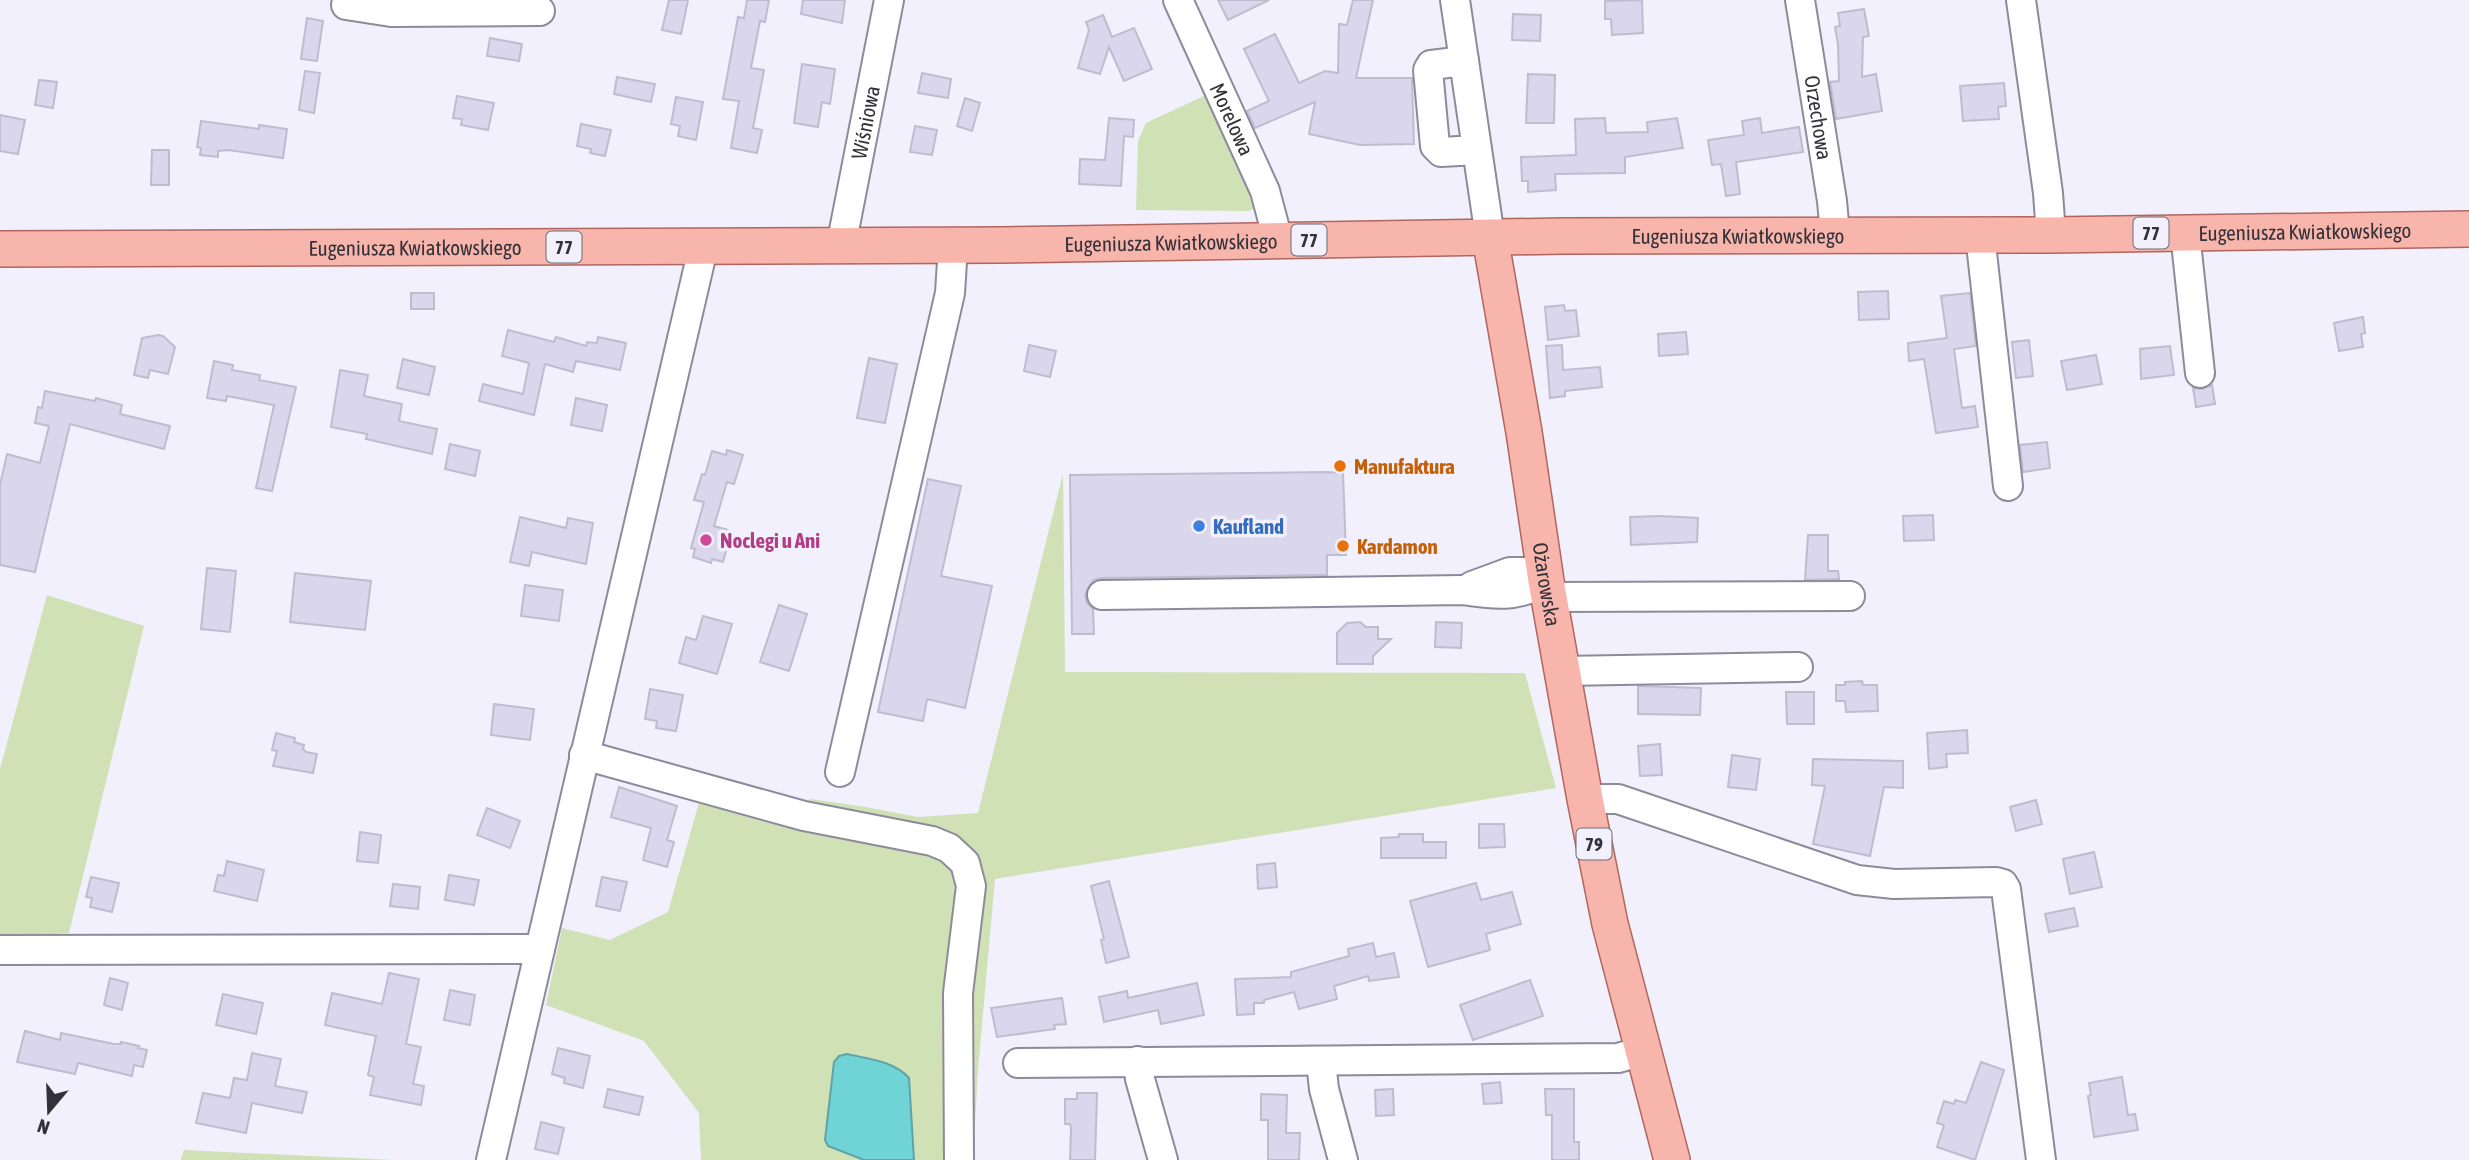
<svg xmlns="http://www.w3.org/2000/svg" width="2469" height="1160" viewBox="0 0 2469 1160" font-family="'Asap Condensed',sans-serif">
<rect width="100%" height="100%" fill="#f1f0fc"/>
<g fill="#cfe1b5">
<polygon points="1206,95 1258,203 1255,208 1249,211 1136,210 1138,141 1146,123"/>
<polygon points="1063,474 1065,672 1525,673 1556,788 995,879 978,1070 973,1160 701,1160 699,1113 644,1041 546,1005 562,928 610,940 668,912 700,799 786,822 810,799 860,806 918,817 978,813"/>
<polygon points="47,595 144,626 69,933 0,937 0,769"/>
<polygon points="184,1150 394,1160 181,1160"/>
</g>
<path fill="#70d4d7" stroke="#5ea3a8" stroke-width="2" d="M 847,1054 C 868,1059 894,1061 909,1078 L 914,1160 L 864,1160 L 828,1146 L 825,1140 L 834,1062 L 839,1056 Z"/>
<g fill="#dad7ec" stroke="#bfbcd0" stroke-width="2">
<polygon points="669,0 688,0 681,34 662,30"/>
<polygon points="747,0 769,0 765,22 760,21 751,68 764,70 753,128 762,130 757,153 731,148 739,101 723,99 738,17 744,18"/>
<polygon points="803,0 845,0 842,23 801,14"/>
<polygon points="1218,0 1269,0 1228,20"/>
<polygon points="1353,0 1373,0 1356,78 1412,78 1414,144 1360,145 1309,134 1315,102 1255,128 1247,111 1269,101 1244,49 1275,34 1299,83 1325,71 1338,73 1339,24 1347,25"/>
<polygon points="1642,0 1643,33 1612,35 1611,19 1605,19 1605,1"/>
<polygon points="1864,9 1869,36 1863,37 1862,77 1876,74 1882,111 1836,119 1830,82 1839,81 1838,44 1835,27 1840,26 1838,13"/>
<polygon points="1513,14 1541,15 1540,41 1512,40"/>
<polygon points="1103,15 1112,37 1134,28 1152,69 1124,81 1109,47 1100,74 1078,68 1089,30 1086,22"/>
<polygon points="307,18 323,21 317,61 301,59"/>
<polygon points="490,38 522,44 519,61 487,56"/>
<polygon points="802,64 835,69 830,104 822,102 818,127 794,123"/>
<polygon points="305,71 320,73 314,113 299,110"/>
<polygon points="922,73 951,79 948,98 918,93"/>
<polygon points="1528,74 1555,75 1554,123 1526,123"/>
<polygon points="617,77 655,84 651,102 614,94"/>
<polygon points="39,80 57,82 53,108 35,105"/>
<polygon points="2004,83 2006,106 1998,107 1999,119 1963,121 1960,86"/>
<polygon points="457,96 494,103 488,130 461,125 462,119 453,118"/>
<polygon points="676,97 703,102 696,140 678,136 680,126 671,124"/>
<polygon points="965,98 980,103 972,131 957,126"/>
<polygon points="0,115 25,120 18,154 0,151"/>
<polygon points="1109,118 1134,120 1133,137 1124,136 1121,186 1079,184 1080,159 1105,160"/>
<polygon points="1605,118 1606,133 1648,132 1647,122 1677,118 1683,148 1625,157 1625,173 1555,174 1556,190 1528,192 1528,181 1522,181 1521,157 1576,155 1575,119"/>
<polygon points="1760,118 1762,133 1799,127 1803,152 1736,162 1740,194 1726,196 1721,164 1712,165 1708,140 1744,135 1742,121"/>
<polygon points="201,121 259,129 259,125 287,129 283,158 228,150 218,151 218,157 200,155 201,148 197,147"/>
<polygon points="581,124 611,130 605,156 590,153 591,149 577,146"/>
<polygon points="915,126 937,130 932,155 910,152"/>
<polygon points="152,150 169,150 169,185 151,185"/>
<polygon points="1888,291 1889,319 1859,320 1858,292"/>
<rect x="411" y="293" width="23" height="16"/>
<polygon points="1970,293 1976,346 1954,349 1962,408 1975,406 1978,427 1936,433 1924,359 1909,361 1908,343 1947,338 1941,296"/>
<polygon points="1564,305 1565,311 1576,310 1579,336 1548,340 1545,307"/>
<polygon points="2363,317 2365,333 2361,334 2363,347 2339,351 2334,323"/>
<polygon points="508,330 554,342 556,337 586,346 587,342 597,343 598,337 626,343 620,370 576,361 573,372 545,364 534,415 479,401 483,384 523,394 529,363 502,356"/>
<polygon points="1686,332 1688,354 1659,356 1658,334"/>
<polygon points="158,335 163,336 175,347 168,374 150,370 148,378 134,375 142,338"/>
<polygon points="2029,340 2033,376 2016,378 2012,342"/>
<polygon points="1029,345 1056,351 1050,377 1024,371"/>
<polygon points="1562,345 1563,370 1600,367 1602,387 1565,391 1565,396 1550,398 1546,346"/>
<polygon points="2170,346 2174,375 2141,379 2140,349"/>
<polygon points="2096,355 2102,384 2067,390 2061,361"/>
<polygon points="869,358 897,364 885,423 857,418"/>
<polygon points="403,359 435,367 429,395 397,388"/>
<polygon points="214,361 233,365 232,370 260,375 259,380 296,387 272,491 256,488 274,405 227,396 226,401 207,398"/>
<polygon points="340,370 368,375 364,396 402,404 399,421 437,429 432,454 366,439 367,434 331,427"/>
<polygon points="2212,385 2215,404 2196,407 2193,388 2202,389"/>
<polygon points="45,391 95,401 96,398 122,405 120,414 170,426 164,449 70,424 35,572 0,565 0,485 7,454 40,463 49,426 35,423 38,407 42,408"/>
<polygon points="576,398 607,405 602,431 571,425"/>
<polygon points="2047,442 2050,468 2023,472 2020,445"/>
<polygon points="450,444 480,451 475,476 445,469"/>
<polygon points="727,450 743,455 734,484 727,482 714,526 728,530 724,543 728,544 723,562 712,559 711,563 693,557 695,549 691,548 704,502 694,500 702,474 705,475 712,451 726,455"/>
<polygon points="1326,472 1343,473 1346,555 1327,555 1327,575 1101,578 1093,580 1085,595 1087,603 1093,609 1094,634 1072,634 1070,475"/>
<polygon points="928,479 961,486 941,576 992,586 965,708 927,699 923,721 878,712"/>
<polygon points="1933,515 1934,540 1904,541 1903,516"/>
<polygon points="1660,516 1698,518 1697,542 1631,545 1630,517"/>
<polygon points="520,517 566,528 568,518 593,523 586,564 532,552 529,566 510,562"/>
<polygon points="1808,535 1828,535 1828,571 1838,571 1839,579 1805,580"/>
<polygon points="207,568 236,571 230,632 201,629"/>
<polygon points="295,573 371,581 365,630 290,622"/>
<polygon points="525,585 563,590 559,621 521,616"/>
<polygon points="779,605 807,614 789,671 760,662"/>
<polygon points="703,616 732,624 717,674 679,663 686,637 696,640"/>
<polygon points="1360,622 1366,627 1378,627 1378,639 1391,639 1373,656 1373,664 1337,664 1337,633 1347,623"/>
<polygon points="1436,622 1462,623 1461,648 1435,647"/>
<polygon points="1862,681 1863,685 1877,685 1878,711 1846,712 1845,701 1836,701 1836,685 1845,685 1845,682"/>
<polygon points="1638,686 1701,688 1700,715 1638,714"/>
<polygon points="650,689 683,695 676,731 656,728 657,721 645,719"/>
<polygon points="1786,692 1814,692 1814,724 1787,724"/>
<polygon points="494,704 534,709 530,740 491,735"/>
<polygon points="1967,730 1968,753 1946,754 1947,767 1929,769 1927,733"/>
<polygon points="276,733 295,738 294,742 304,745 303,749 306,752 317,754 313,773 273,766 277,751 272,750"/>
<polygon points="1660,744 1662,775 1640,776 1638,746"/>
<polygon points="1732,755 1760,759 1756,790 1728,787"/>
<polygon points="1813,759 1903,761 1903,788 1884,787 1870,856 1813,844 1825,786 1812,785"/>
<polygon points="619,787 677,806 667,840 674,842 667,867 643,860 651,828 611,817"/>
<polygon points="2036,800 2042,824 2016,831 2010,807"/>
<polygon points="487,808 520,821 510,848 477,835"/>
<polygon points="1479,824 1504,824 1505,847 1479,848"/>
<polygon points="360,832 381,835 378,863 357,861"/>
<polygon points="1399,834 1423,834 1423,842 1446,842 1446,858 1381,858 1381,838 1399,837"/>
<polygon points="2094,852 2102,887 2070,894 2063,859"/>
<polygon points="227,861 264,870 257,901 214,891 218,875 224,876"/>
<polygon points="1275,863 1277,887 1258,889 1257,865"/>
<polygon points="449,875 479,880 474,905 445,900"/>
<polygon points="91,877 119,883 112,912 90,907 92,898 86,897"/>
<polygon points="602,877 627,882 620,911 596,906"/>
<polygon points="1109,881 1129,957 1106,963 1101,940 1104,939 1091,886"/>
<polygon points="1476,883 1481,900 1512,892 1521,924 1486,934 1490,950 1428,967 1410,901"/>
<polygon points="393,884 420,887 418,909 390,906"/>
<polygon points="2074,908 2078,926 2049,932 2045,914"/>
<polygon points="1373,943 1376,957 1394,953 1399,977 1369,981 1368,976 1334,986 1337,999 1299,1009 1294,992 1264,1000 1264,1003 1254,1003 1254,1014 1237,1015 1235,979 1291,977 1291,972 1349,956 1348,949"/>
<polygon points="389,973 419,979 406,1044 421,1047 413,1084 424,1086 421,1105 370,1095 374,1077 368,1075 376,1036 325,1025 332,993 382,1004"/>
<polygon points="110,978 128,983 122,1010 104,1005"/>
<polygon points="1530,980 1543,1016 1473,1040 1460,1005"/>
<polygon points="1197,983 1204,1015 1161,1024 1158,1010 1104,1022 1099,997 1127,991 1128,998"/>
<polygon points="450,990 475,995 470,1025 444,1020"/>
<polygon points="223,994 263,1003 256,1034 216,1025"/>
<polygon points="1062,998 1066,1024 1054,1025 1055,1029 997,1037 991,1008"/>
<polygon points="25,1031 60,1040 61,1033 114,1044 121,1044 121,1042 139,1046 138,1048 147,1050 143,1067 134,1065 132,1076 78,1063 75,1074 17,1062"/>
<polygon points="558,1048 590,1056 583,1088 564,1083 565,1078 552,1074"/>
<polygon points="252,1053 281,1059 275,1086 307,1092 302,1113 252,1103 246,1133 196,1123 203,1093 230,1098 234,1078 247,1080"/>
<polygon points="1981,1062 2004,1070 1975,1160 1937,1147 1944,1125 1937,1123 1944,1101 1954,1104 1955,1100 1966,1103"/>
<polygon points="2122,1077 2128,1115 2135,1114 2138,1130 2094,1137 2088,1096 2091,1095 2089,1083"/>
<polygon points="1500,1082 1502,1103 1484,1104 1482,1084"/>
<polygon points="608,1089 643,1097 639,1115 604,1107"/>
<polygon points="1393,1089 1394,1115 1376,1116 1375,1090"/>
<polygon points="1545,1089 1574,1089 1574,1142 1579,1142 1579,1160 1552,1160 1552,1115 1546,1115"/>
<polygon points="1077,1093 1097,1093 1095,1160 1070,1160 1071,1128 1070,1124 1065,1124 1065,1099 1077,1099"/>
<polygon points="1261,1094 1287,1095 1286,1133 1300,1133 1299,1160 1268,1160 1268,1120 1261,1120"/>
<polygon points="541,1122 564,1128 558,1154 535,1149"/>
</g>
<g fill="none" stroke-linecap="round" stroke-linejoin="round">
<g stroke="#8d8a9c" stroke-width="32">
<g id="minor">
<path id="s1" d="M 1178,0 L 1265,191 L 1278,240"/>
<polyline points="1455,0 1490,237"/>
<path id="s2" d="M 1800,0 L 1832,201 L 1835,234"/>
<polyline points="2021,0 2048,193 2051,235"/>
<polyline points="346,5 391,12 540,11"/>
<polyline points="1464,61 1431,65 1428,70 1435,146 1441,152 1477,150"/>
<polyline points="2185,233 2200,373"/>
<polyline points="1980,235 2008,486"/>
<path id="s3" d="M 841,246 L 889,0"/>
<polyline points="1472,586 1510,572 1523,572 1546,581"/>
<path d="M 1102,595 L 1462,590 C 1495,595 1516,598 1546,581"/>
<polyline points="1549,597 1850,596"/>
<polyline points="1562,671 1798,667"/>
<polyline points="584,755 804,816 932,841 949,848 965,863 971,886 958,993 959,1160"/>
<polyline points="840,772 950,293 953,246"/>
<polyline points="1585,799 1618,799 1857,880 1894,884 1996,882 2003,884 2006,889 2041,1160"/>
<polyline points="0,950 540,949"/>
<polyline points="1138,1061 1140,1079 1163,1160"/>
<polyline points="1321,1061 1324,1089 1343,1160"/>
<polyline points="1018,1063 1618,1058 1643,1051"/>
<polyline points="491,1160 701,257 702,246"/>
</g>
</g>
<g stroke="#b0665f" stroke-width="38">
<g id="major">
<path id="s4" d="M 1490,237 L 1524,432 L 1546,581 L 1585,799 L 1610,924 L 1672,1160"/>
<path id="s5" d="M 0,249 L 1001,245 L 1564,236 L 2051,235 L 2469,229"/>
</g>
</g>
<use href="#minor" stroke="#fff" stroke-width="28"/>
<use href="#major" stroke="#f8b5ab" stroke-width="35"/>
</g>
<g fill="#e8710a" stroke="#f1f0fc" stroke-width="2.5">
<circle cx="1340" cy="466" r="7"/>
<circle cx="1343" cy="546" r="7"/>
</g>
<circle fill="#3f7fe0" stroke="#f1f0fc" stroke-width="2.5" cx="1199" cy="526" r="7"/>
<circle fill="#d1479c" stroke="#f1f0fc" stroke-width="2.5" cx="706" cy="540" r="7"/>
<g text-anchor="middle" dominant-baseline="central" stroke-width="7" stroke-linejoin="round" paint-order="stroke">
<g fill="#f1f0fc" stroke="#6c6a74" stroke-width="2">
<rect x="2133.5" y="217.5" width="35" height="31" rx="5"/>
<rect x="1291.5" y="224.5" width="35" height="31" rx="5"/>
<rect x="546.5" y="231.5" width="35" height="31" rx="5"/>
<rect x="1576.5" y="828.5" width="35" height="31" rx="5"/>
</g>
<g font-size="19" font-weight="bold" fill="#333139">
<text x="2151" y="233">77</text>
<text x="1309" y="240">77</text>
<text x="564" y="247">77</text>
<text x="1594" y="844">79</text>
</g>
<g font-size="21" fill="#333139" stroke="#f1f0fc">
<text stroke="none"><textPath href="#s2" startOffset="119">Orzechowa</textPath></text>
<text stroke="none"><textPath href="#s1" startOffset="131">Morelowa</textPath></text>
<text stroke="none"><textPath href="#s3" startOffset="126">Wiśniowa</textPath></text>
<text stroke="none"><textPath href="#s5" startOffset="2305">Eugeniusza Kwiatkowskiego</textPath></text>
<text stroke="none"><textPath href="#s5" startOffset="1738">Eugeniusza Kwiatkowskiego</textPath></text>
<text stroke="none"><textPath href="#s5" startOffset="1171">Eugeniusza Kwiatkowskiego</textPath></text>
<text stroke="none"><textPath href="#s5" startOffset="415">Eugeniusza Kwiatkowskiego</textPath></text>
<text stroke="none"><textPath href="#s4" startOffset="352">Ożarowska</textPath></text>
</g>
<g font-size="21" font-weight="bold" fill="#c56008" stroke="#f1f0fc" text-anchor="start">
<text x="1354" y="466">Manufaktura</text>
<text x="1357" y="546">Kardamon</text>
</g>
<g font-size="21" font-weight="bold" fill="#366cbe" stroke="#f1f0fc" text-anchor="start">
<text x="1213" y="526">Kaufland</text>
</g>
<g font-size="21" font-weight="bold" fill="#b23c85" stroke="#f1f0fc" text-anchor="start">
<text x="720" y="540">Noclegi u Ani</text>
</g>
</g>
<g transform="translate(49 1111) rotate(199)" stroke="#f1f0fc" stroke-width="5" paint-order="stroke">
<path d="M0-5L12 26L0 18L-12 26Z" fill="#333139"/>
<text y="-10" font-size="19" font-weight="bold" text-anchor="middle" fill="#333139">N</text>
</g>
</svg>
